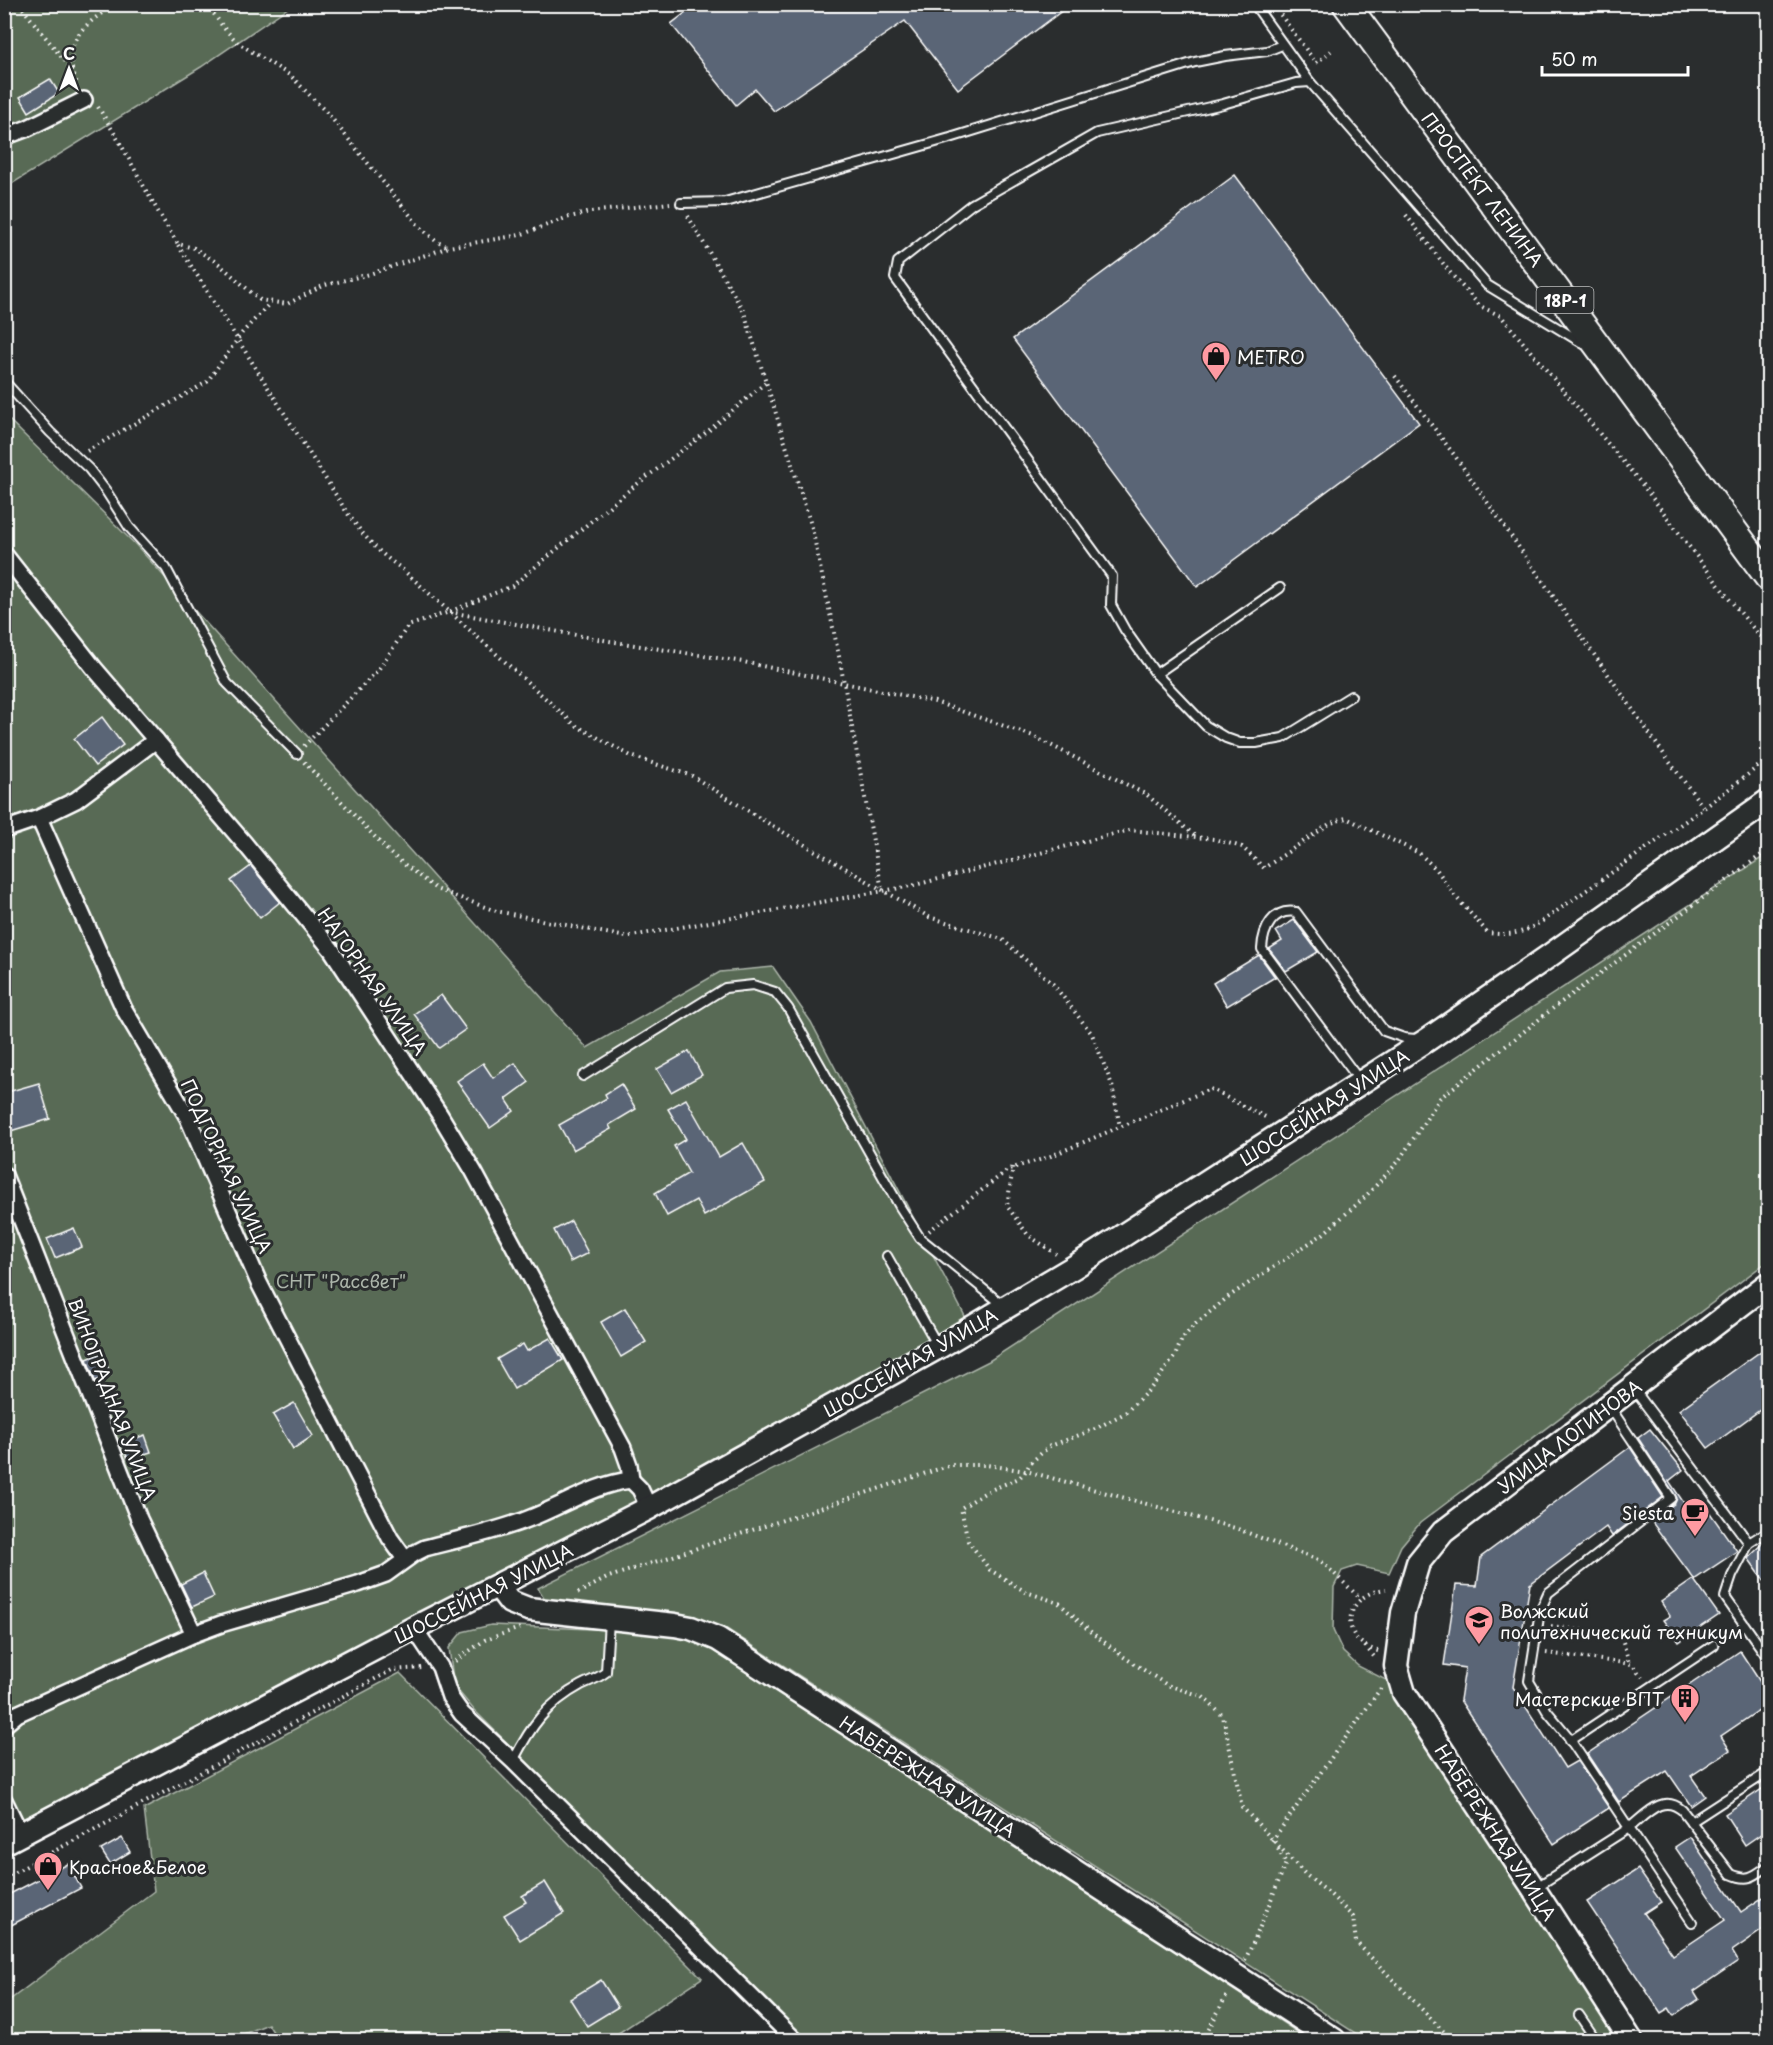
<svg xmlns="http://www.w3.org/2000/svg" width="1773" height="2045" viewBox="0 0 1773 2045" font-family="'Playpen Sans',sans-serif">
<rect width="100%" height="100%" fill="#2a2d2e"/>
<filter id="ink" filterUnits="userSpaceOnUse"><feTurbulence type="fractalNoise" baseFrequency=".0167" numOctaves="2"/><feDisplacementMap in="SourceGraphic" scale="12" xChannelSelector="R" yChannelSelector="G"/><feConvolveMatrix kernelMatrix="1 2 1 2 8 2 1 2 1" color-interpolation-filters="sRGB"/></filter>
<g filter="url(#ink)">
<g fill="#596b55" stroke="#acb5aa" stroke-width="1.5">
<polygon points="5,5 292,5 201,67 5,188"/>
<polygon points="4,415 136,545 587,1048 720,972 773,967 811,1022 968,1322 629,1510 4,1835"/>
<polygon points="1768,854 1768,1261 1420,1523 1401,1546 1389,1573 1357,1566 1342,1571 1334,1587 1333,1630 1343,1652 1358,1666 1390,1682 1619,2040 1366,2040 722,1626 548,1604 538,1588 989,1361"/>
<polygon points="491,1625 644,1631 697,1641 843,1731 1309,2040 806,2040 474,1710 454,1686 449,1648 462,1632"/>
<polygon points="400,1673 702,1978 608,2040 278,2040 268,2024 229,2040 5,2040 4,1992 11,1999 154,1891 144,1809"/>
</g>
<g fill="#5a6576" stroke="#fff" stroke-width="1.5">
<polygon points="697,4 1071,4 958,89 905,21 774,111 755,89 736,105 671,24"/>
<polygon points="50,79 59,93 29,112 20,97"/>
<polygon points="1235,175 1419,423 1197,587 1013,339"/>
<polygon points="102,717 123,745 95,766 74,739"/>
<polygon points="251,866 280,902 260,918 231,881"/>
<polygon points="1294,920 1318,952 1286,971 1269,949 1282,941 1276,931"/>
<polygon points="1259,955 1275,977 1227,1006 1213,983"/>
<polygon points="441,995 466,1029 439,1048 414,1014"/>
<polygon points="689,1051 702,1075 671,1092 657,1069"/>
<polygon points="483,1063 493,1078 515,1063 529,1082 506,1099 514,1111 490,1128 457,1081"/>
<polygon points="39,1083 50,1119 4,1133 4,1093"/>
<polygon points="621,1084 636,1109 609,1125 611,1129 573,1150 559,1125 607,1098 605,1094"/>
<polygon points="686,1099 719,1157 743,1143 765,1182 704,1216 696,1200 667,1216 655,1193 689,1173 674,1146 686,1139 668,1109"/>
<polygon points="571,1221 588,1253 570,1262 554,1230"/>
<polygon points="74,1228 82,1247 55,1258 47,1239"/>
<polygon points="625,1308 646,1342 621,1357 601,1322"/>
<polygon points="550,1338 563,1360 514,1389 497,1359 523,1344 527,1351"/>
<polygon points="1768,1346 1768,1404 1708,1448 1679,1410"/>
<polygon points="102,1353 111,1375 95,1381 87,1359"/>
<polygon points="294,1403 313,1436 293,1449 273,1415"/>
<polygon points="1650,1429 1683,1470 1669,1481 1690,1512 1703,1503 1737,1551 1694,1580 1719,1615 1679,1642 1663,1620 1670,1616 1661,1602 1694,1579 1651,1521 1675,1503 1677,1498 1638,1438"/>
<polygon points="145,1435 151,1452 128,1459 122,1443"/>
<polygon points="1630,1447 1663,1497 1612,1536 1606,1527 1530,1584 1513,1687 1565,1768 1577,1761 1609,1808 1554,1844 1460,1700 1465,1668 1444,1665 1456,1585 1477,1586 1481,1557"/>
<polygon points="1768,1539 1768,1586 1748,1558"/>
<polygon points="203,1573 214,1597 192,1607 181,1584"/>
<polygon points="1740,1651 1768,1694 1768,1704 1721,1736 1730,1750 1691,1776 1705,1796 1691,1806 1667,1771 1619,1802 1587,1754"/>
<polygon points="1768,1785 1768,1829 1745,1845 1725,1814"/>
<polygon points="1690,1837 1741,1912 1768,1894 1768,1926 1732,1951 1738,1961 1694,1991 1699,1999 1674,2016 1669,2008 1661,2013 1587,1902 1638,1869 1661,1902 1644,1913 1673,1955 1725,1920 1675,1847"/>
<polygon points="122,1838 130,1852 110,1864 101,1850"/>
<polygon points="68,1864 81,1888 4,1929 4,1897"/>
<polygon points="545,1882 564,1913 520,1940 504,1915 526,1902 522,1896"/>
<polygon points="601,1980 618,2007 587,2026 570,1999"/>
</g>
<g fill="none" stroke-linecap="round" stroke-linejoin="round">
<g stroke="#fff" stroke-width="12">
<g id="lane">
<polyline points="1254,4 1310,82 1487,285 1584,344"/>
<polyline points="1310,82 1296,83 1223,104 1097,133 972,204 898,262 895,278 1112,576 1111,605 1125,630 1156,674 1206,726 1226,738 1240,743 1256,743 1283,738 1351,696"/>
<polyline points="681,203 725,202 950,138 1195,62 1225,56 1267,51 1282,45"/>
<polyline points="4,381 50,432 89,469 106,491 129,527 166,568 227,683 297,754"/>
<polyline points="1156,674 1280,588"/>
<polyline points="583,1076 725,988 753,985 775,992 788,1008 900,1207 920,1238 1003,1305"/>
<path d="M 1360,1081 L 1262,949 C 1263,929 1273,908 1296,912 L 1384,1031 L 1404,1038 L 1416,1039"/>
<polyline points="887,1256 938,1346"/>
<polyline points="1633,1388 1749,1543"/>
<polyline points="1768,1531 1749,1543 1732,1576 1725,1597 1768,1658"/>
<polyline points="1570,1741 1714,1645"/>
<path d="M 513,1761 C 531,1726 546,1704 581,1685 C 591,1680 597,1679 606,1672 L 609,1620"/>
<polyline points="1691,1822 1768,1772"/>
<polyline points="1535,1888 1629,1828 1567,1735 1547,1711 1529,1681 1540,1611 1548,1593 1671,1498 1610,1407"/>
<path d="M 1692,1922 L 1629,1828 C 1646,1815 1662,1793 1682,1810 L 1731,1874 C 1749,1882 1754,1876 1768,1866"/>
<polyline points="1579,2015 1596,2040"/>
</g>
</g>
<g stroke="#fff" stroke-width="20">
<g id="street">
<polyline points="4,137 28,128 84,100"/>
<polyline points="4,554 94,668 245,844 331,949 440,1115 474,1172 623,1448 629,1465 631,1480"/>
<polyline points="39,818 124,1009 188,1118 259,1283 390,1538 405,1559"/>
<polyline points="4,830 39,818 76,800 156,740"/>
<polyline points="4,1175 139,1519 194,1634"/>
<polyline points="631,1480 640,1489 649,1508"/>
<polyline points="414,1628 440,1667 450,1697 462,1714 513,1761 795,2040"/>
<path d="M 4,1725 L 17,1714 L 50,1699 L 194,1634 L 221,1624 L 358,1584 L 386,1574 L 415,1553 L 425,1548 C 459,1539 495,1532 528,1519 C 563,1506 594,1484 631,1480"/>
<polyline points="4,1800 21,1835"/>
</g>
</g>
<g stroke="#fff" stroke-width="27">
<g id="secondary">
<polyline points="498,1586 510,1602 528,1609 675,1625 691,1628 718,1639 1334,2040"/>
<polyline points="4,1843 414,1628 649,1508 939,1347 1074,1267 1427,1040 1549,956 1768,801"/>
<polyline points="1631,2040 1534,1889 1404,1693 1396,1666 1403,1613 1418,1563 1443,1532 1768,1284"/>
</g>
</g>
<g stroke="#fff" stroke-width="30">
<polyline id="primary" points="1346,4 1768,577"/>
</g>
<g stroke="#fff" stroke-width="4" stroke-dasharray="1.5 4.5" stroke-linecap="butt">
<polyline points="19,4 72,70 78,86"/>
<polyline points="207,4 223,27 238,43 291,76 329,115 418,225 437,242 449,247"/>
<polyline points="1277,10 1316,63 1331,51"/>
<path d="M 72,69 C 72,63 71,56 72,50 C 75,29 99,16 114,4"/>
<path d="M 98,107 C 127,151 149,200 178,244 L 194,248 L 219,264 L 260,300 L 287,304 L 325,285 L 370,274 L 449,247 L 520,235 L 566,218 L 590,212 L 670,203"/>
<polyline points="1406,215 1452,275 1480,306 1501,316 1641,483 1730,600 1768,646"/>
<polyline points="688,216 744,312 812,528 839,656 882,890"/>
<path d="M 178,245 L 346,511 C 362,534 377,552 401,568 L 575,725 L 631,756 L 692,776 L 771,825 L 929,917 L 1002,939 L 1053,984 L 1092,1034 L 1112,1085 L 1120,1127"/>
<polyline points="1395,376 1455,456 1668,760 1704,808"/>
<polyline points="87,451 207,382 242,333 270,303"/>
<polyline points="450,612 609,641 743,662 935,702 1033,736 1147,795 1194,835"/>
<polyline points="304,746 378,670 408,626 449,612 512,586 628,491 712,428 765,383"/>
<path d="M 304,762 L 391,854 L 436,889 L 496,911 L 626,937 L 911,886 L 1130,830 L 1214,839 L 1242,847 L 1264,868 L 1331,823 L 1346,818 L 1419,853 L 1437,870 L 1455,896 L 1488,933 C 1513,936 1524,933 1544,920 L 1704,808 L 1768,759"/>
<polyline points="1013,1167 1007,1206 1028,1235 1056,1254"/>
<polyline points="929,1231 1009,1169 1046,1158 1210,1089 1267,1118"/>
<polyline points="578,1593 609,1577 951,1465 987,1465 1026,1471 1235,1528 1321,1561 1360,1598"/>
<polyline points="1551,1626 1621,1635 1629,1663"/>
<polyline points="1365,1646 1376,1659"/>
<path d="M 1378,1651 C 1337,1640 1343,1594 1386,1589"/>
<polyline points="1546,1653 1632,1664 1642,1677"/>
<polyline points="455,1661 485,1640 520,1628"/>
<polyline points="1272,1841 1381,1688"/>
<polyline points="4,1878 392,1670 422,1668"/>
<polyline points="1245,1960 1255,1939 1286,1863 1278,1849"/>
<polyline points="1203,2040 1228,1993"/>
<polyline points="1452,2040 1356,1942 1353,1917 1329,1893 1306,1875 1242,1807 1223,1716 1202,1696 1167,1685 1124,1657 1092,1633 1059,1603 1026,1592 990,1570 968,1541 961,1508 986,1492 1019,1478 1026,1471 1030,1463 1050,1446 1093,1430 1125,1413 1151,1388 1175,1356 1182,1339 1194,1325 1228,1297 1323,1234 1365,1197 1398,1162 1440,1098 1556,1006 1768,850"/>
</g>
<use href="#lane" stroke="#2a2d2e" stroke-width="8"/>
<use href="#street" stroke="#2a2d2e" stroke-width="15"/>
<use href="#secondary" stroke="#2a2d2e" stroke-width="22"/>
<use href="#primary" stroke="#2a2d2e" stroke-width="26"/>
</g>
</g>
<defs>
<g id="shop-pin" transform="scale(1.5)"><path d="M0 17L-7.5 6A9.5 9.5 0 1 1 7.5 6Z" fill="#ff9aa2" stroke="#2a2d2e"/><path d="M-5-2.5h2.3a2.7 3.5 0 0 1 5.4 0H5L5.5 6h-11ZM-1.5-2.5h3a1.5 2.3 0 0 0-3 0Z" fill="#111"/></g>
<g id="cafe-pin" transform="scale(1.5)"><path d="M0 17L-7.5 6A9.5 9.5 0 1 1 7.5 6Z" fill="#ff9aa2" stroke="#2a2d2e"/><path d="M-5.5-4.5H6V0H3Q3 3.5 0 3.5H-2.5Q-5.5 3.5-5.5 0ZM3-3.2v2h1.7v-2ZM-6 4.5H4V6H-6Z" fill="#111"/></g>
<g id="university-pin" transform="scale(1.5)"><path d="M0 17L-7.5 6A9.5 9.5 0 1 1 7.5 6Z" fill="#ff9aa2" stroke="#2a2d2e"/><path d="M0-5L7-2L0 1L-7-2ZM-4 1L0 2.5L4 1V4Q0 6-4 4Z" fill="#111"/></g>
<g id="building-pin" transform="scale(1.5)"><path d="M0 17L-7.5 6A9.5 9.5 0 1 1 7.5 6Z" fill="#ff9aa2" stroke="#2a2d2e"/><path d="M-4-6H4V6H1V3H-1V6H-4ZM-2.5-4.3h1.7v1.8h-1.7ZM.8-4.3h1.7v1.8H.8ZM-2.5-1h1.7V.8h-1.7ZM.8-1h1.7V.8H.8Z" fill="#111"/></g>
</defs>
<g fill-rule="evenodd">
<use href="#shop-pin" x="1216" y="356"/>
<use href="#cafe-pin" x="1695" y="1512"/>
<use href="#university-pin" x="1479" y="1620"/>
<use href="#building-pin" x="1685" y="1698"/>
<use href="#shop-pin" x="48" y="1866"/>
</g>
<g text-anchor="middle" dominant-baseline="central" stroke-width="6" stroke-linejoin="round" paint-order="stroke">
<rect fill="#2a2d2e" stroke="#bfc0c0" stroke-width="1.5" x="1536.5" y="287" width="57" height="26" rx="4.5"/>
<g font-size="16" font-weight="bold" fill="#fff">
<text x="1565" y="300">18Р-1</text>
</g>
<g font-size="18" fill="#fff" stroke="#2a2d2e">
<text transform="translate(1483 189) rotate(53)">ПРОСПЕКТ ЛЕНИНА</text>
<text transform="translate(373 981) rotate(55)">НАГОРНАЯ УЛИЦА</text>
<text transform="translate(1324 1107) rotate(-33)">ШОССЕЙНАЯ УЛИЦА</text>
<text transform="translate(227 1166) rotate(65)">ПОДГОРНАЯ УЛИЦА</text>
<text transform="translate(910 1362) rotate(-30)">ШОССЕЙНАЯ УЛИЦА</text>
<text transform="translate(113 1399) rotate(69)">ВИНОГРАДНАЯ УЛИЦА</text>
<text transform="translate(1569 1436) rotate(-37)">УЛИЦА ЛОГИНОВА</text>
<text transform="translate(483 1593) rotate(-27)">ШОССЕЙНАЯ УЛИЦА</text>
<text transform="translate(928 1776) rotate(33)">НАБЕРЕЖНАЯ УЛИЦА</text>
<text transform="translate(1496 1832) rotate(57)">НАБЕРЕЖНАЯ УЛИЦА</text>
</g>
<g font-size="18" fill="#fff" stroke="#2a2d2e" text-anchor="start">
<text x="1237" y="356">METRO</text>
<text x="1674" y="1512" text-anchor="end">Siesta</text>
<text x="1500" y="1610">Волжский<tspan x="1500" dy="21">политехнический техникум</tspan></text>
<text x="1664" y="1698" text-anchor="end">Мастерские ВПТ</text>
<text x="69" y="1866">Красное&amp;Белое</text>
</g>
<g font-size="18" fill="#acb5aa" stroke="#2a2d2e">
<text x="341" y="1280">СНТ "Рассвет"</text>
</g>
</g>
<rect width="1773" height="2045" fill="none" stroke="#2a2d2e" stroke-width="24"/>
<rect x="12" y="12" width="1749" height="2021" fill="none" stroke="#fff" stroke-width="2" filter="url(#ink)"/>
<g transform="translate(69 69)" stroke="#2a2d2e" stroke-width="4.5" paint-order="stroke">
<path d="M0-4.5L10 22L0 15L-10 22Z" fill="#ffffff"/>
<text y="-9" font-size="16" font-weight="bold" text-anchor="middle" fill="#ffffff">С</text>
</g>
<path d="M1542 66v9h146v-9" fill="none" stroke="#ffffff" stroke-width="3"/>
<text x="1551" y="66" font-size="18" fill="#ffffff" stroke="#2a2d2e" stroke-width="4.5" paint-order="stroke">50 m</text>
</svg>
